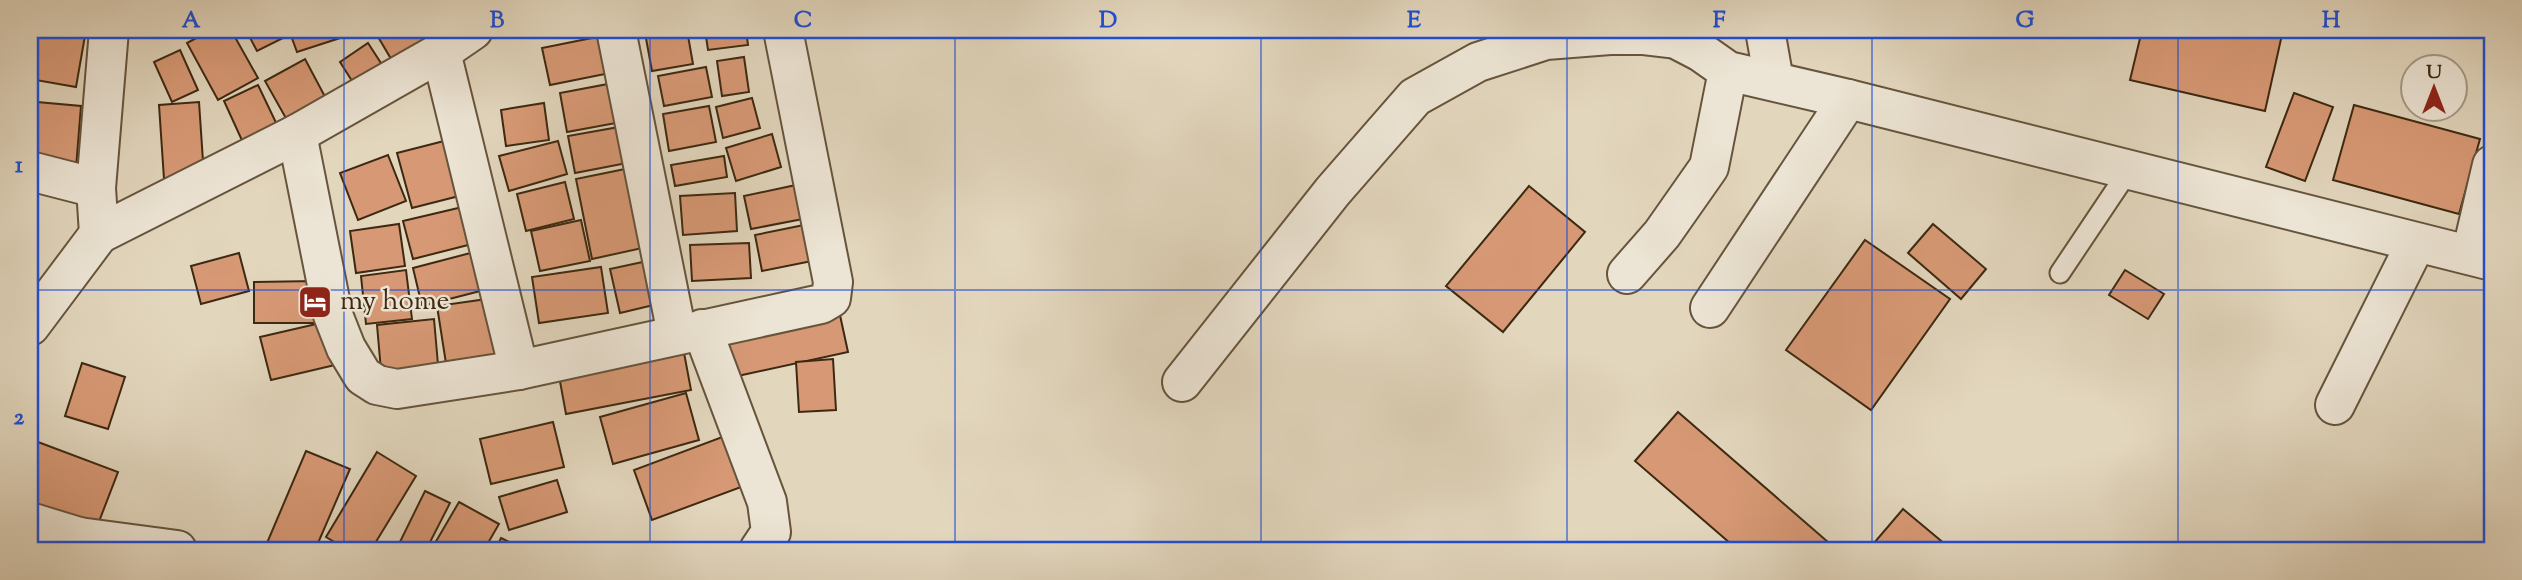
<svg xmlns="http://www.w3.org/2000/svg" width="2522" height="580" viewBox="0 0 2522 580" font-family="'Sorts Mill Goudy',serif">
<rect width="100%" height="100%" fill="#e2d6bd"/>
<filter id="stains"><feTurbulence type="fractalNoise" baseFrequency=".00286" numOctaves="4"/><feColorMatrix values="0 0 0 0 .2 0 0 0 0 .09 0 0 0 0 .02 0 0 0 .5 -.17"/></filter>
<radialGradient id="worn" r=".72"><stop offset=".6" stop-color="#630" stop-opacity="0"/><stop offset="1" stop-color="#630" stop-opacity=".3"/></radialGradient>
<g fill="#d79975" stroke="#3d2911" stroke-width="2">
<polygon points="30,30 86,30 76,87 30,79"/>
<polygon points="211,30 231,30 258,78 218,100 187,43"/>
<polygon points="246,30 284,30 287,36 257,51"/>
<polygon points="289,30 337,30 340,38 297,52"/>
<polygon points="374,30 427,30 436,45 397,69"/>
<polygon points="665,30 687,30 693,64 652,71 645,33"/>
<polygon points="705,30 746,30 748,45 708,50"/>
<polygon points="2142,30 2283,30 2265,111 2130,80"/>
<polygon points="602,36 610,73 550,85 542,48"/>
<polygon points="368,43 388,74 359,92 340,62"/>
<polygon points="180,50 198,90 172,102 154,62"/>
<polygon points="744,57 749,92 722,96 717,61"/>
<polygon points="305,59 331,108 292,129 265,81"/>
<polygon points="706,67 712,97 664,106 658,76"/>
<polygon points="608,84 616,123 567,132 560,93"/>
<polygon points="258,85 280,131 245,147 224,101"/>
<polygon points="2294,93 2333,107 2305,181 2266,167"/>
<polygon points="752,98 760,128 723,138 716,107"/>
<polygon points="37,102 81,106 76,168 32,165"/>
<polygon points="199,102 204,176 164,179 159,105"/>
<polygon points="544,103 549,140 506,146 501,110"/>
<polygon points="2354,105 2480,139 2459,214 2333,180"/>
<polygon points="709,106 716,142 669,151 663,114"/>
<polygon points="619,127 627,163 575,173 568,136"/>
<polygon points="772,134 781,167 736,181 726,148"/>
<polygon points="448,140 463,195 412,208 397,153"/>
<polygon points="558,141 567,174 509,191 499,156"/>
<polygon points="388,155 406,201 358,220 340,173"/>
<polygon points="724,156 727,177 675,186 671,165"/>
<polygon points="630,168 647,247 592,259 576,179"/>
<polygon points="565,182 574,219 526,231 517,194"/>
<polygon points="796,185 803,219 751,229 744,196"/>
<polygon points="1529,186 1585,232 1503,332 1446,286"/>
<polygon points="735,193 737,231 683,235 680,196"/>
<polygon points="471,205 480,242 413,259 403,221"/>
<polygon points="581,220 590,261 540,271 531,231"/>
<polygon points="399,224 405,266 356,273 350,231"/>
<polygon points="809,224 817,260 762,271 755,235"/>
<polygon points="1933,224 1986,269 1961,299 1908,253"/>
<polygon points="1865,240 1950,299 1871,410 1786,350"/>
<polygon points="749,243 751,278 692,281 690,245"/>
<polygon points="482,250 492,288 422,306 413,268"/>
<polygon points="239,253 249,291 201,304 191,266"/>
<polygon points="652,260 662,303 620,313 610,269"/>
<polygon points="601,267 608,313 539,323 532,277"/>
<polygon points="406,270 412,319 366,324 361,276"/>
<polygon points="2125,270 2164,294 2148,319 2109,295"/>
<polygon points="316,281 317,323 254,323 254,282"/>
<polygon points="494,298 504,368 448,376 437,306"/>
<polygon points="838,306 848,352 733,377 724,331"/>
<polygon points="434,319 439,376 382,382 377,325"/>
<polygon points="325,322 335,365 271,380 260,337"/>
<polygon points="682,342 691,390 566,414 557,365"/>
<polygon points="833,359 836,410 799,412 796,362"/>
<polygon points="82,363 125,377 108,429 65,416"/>
<polygon points="686,393 699,440 613,464 600,417"/>
<polygon points="1678,412 1836,549 1738,550 1635,461"/>
<polygon points="553,422 564,467 491,484 480,439"/>
<polygon points="733,433 752,483 652,520 634,470"/>
<polygon points="30,439 118,472 95,532 30,508"/>
<polygon points="306,451 350,469 315,550 285,550 267,543"/>
<polygon points="377,452 416,476 371,550 348,550 326,537"/>
<polygon points="557,480 567,512 509,530 499,497"/>
<polygon points="425,491 450,503 426,550 396,550"/>
<polygon points="459,502 499,524 484,550 431,550"/>
<polygon points="1903,509 1952,550 1868,550"/>
<polygon points="501,538 526,550 495,550"/>
</g>
<g fill="none" stroke-linecap="round" stroke-linejoin="round">
<g stroke="#66543c" stroke-width="23">
<polyline id="service" points="2060,273 2129,170"/>
</g>
<g stroke="#66543c" stroke-width="42">
<g id="minor">
<polyline points="616,30 677,334"/>
<polyline points="1765,30 1774,81"/>
<polyline points="441,52 519,370"/>
<polyline points="297,134 333,315 346,348 363,376 377,385 397,389 519,370 821,304 831,298 833,282 783,30"/>
<polyline points="30,171 96,188"/>
<polyline points="99,234 297,134 441,52 473,30"/>
<polyline points="2471,255 2492,165"/>
<polyline points="1627,274 1662,234 1709,167 1728,71"/>
<polyline points="1710,308 1848,99"/>
<polyline points="30,326 99,234 96,188 109,30"/>
<polyline points="702,329 767,502 771,532 759,550"/>
<polyline points="1182,382 1333,191 1415,97 1478,62 1546,40 1610,35 1642,35 1676,39 1701,52 1728,71 1848,99 2492,261"/>
<polyline points="2335,405 2416,243"/>
<polyline points="30,522 79,537 77,550"/>
<polyline points="79,537 177,550"/>
</g>
</g>
<use href="#service" stroke="#ece4d4" stroke-width="19"/>
<use href="#minor" stroke="#ece4d4" stroke-width="38"/>
</g>
<path fill="none" stroke="#1d4ed8" stroke-width="2" stroke-opacity="0.55" d="M 344,30 L 344,550M 650,30 L 650,550M 955,30 L 955,550M 1261,30 L 1261,550M 1567,30 L 1567,550M 1872,30 L 1872,550M 2178,30 L 2178,550M 30,290 L 2492,290"/>
<defs>
<g id="hotel-square" transform="scale(1.75)"><rect x="-9" y="-9" width="18" height="18" rx="4" fill="#8f2418" stroke="#ece4d4"/><path d="M-6-4.5h1.5V1H6V5H4.5V3h-9V5H-6ZM-4 0a1.8 1.8 0 1 1 3.6 0ZM.5 0V-2.5h3Q6-2.5 6 0Z" fill="#fff"/></g>
</defs>
<g fill-rule="evenodd">
<use href="#hotel-square" x="315" y="302"/>
</g>
<g text-anchor="middle" dominant-baseline="central" stroke-width="5" stroke-linejoin="round" paint-order="stroke">
<g font-size="28" fill="#3d2911" stroke="#ece4d4" text-anchor="start">
<text x="340" y="302">my home</text>
</g>
</g>
<rect width="2522" height="580" fill="none" stroke="#e2d6bd" stroke-width="77"/>
<g transform="translate(2434 88)"><circle r="33" fill="#ece4d4" stroke="#a69986" stroke-width="2"/>
<path d="M0-5L12 26L0 18L-12 26Z" fill="#8f2418"/>
<text y="-10" font-size="19" font-weight="bold" text-anchor="middle" fill="#3d2911">U</text>
</g>
<rect x="38" y="38" width="2446" height="504" fill="none" stroke="#1d4ed8" stroke-width="2.5"/>
<g font-size="23" text-anchor="middle" font-weight="bold" fill="#1d4ed8">
<text x="191" y="27">A</text>
<text x="497" y="27">B</text>
<text x="803" y="27">C</text>
<text x="1108" y="27">D</text>
<text x="1414" y="27">E</text>
<text x="1719" y="27">F</text>
<text x="2025" y="27">G</text>
<text x="2331" y="27">H</text>
<text x="19" y="172">1</text>
<text x="19" y="424">2</text>
</g>
<rect width="100%" height="100%" filter="url(#stains)"/>
<rect width="100%" height="100%" fill="url(#worn)"/>
</svg>
